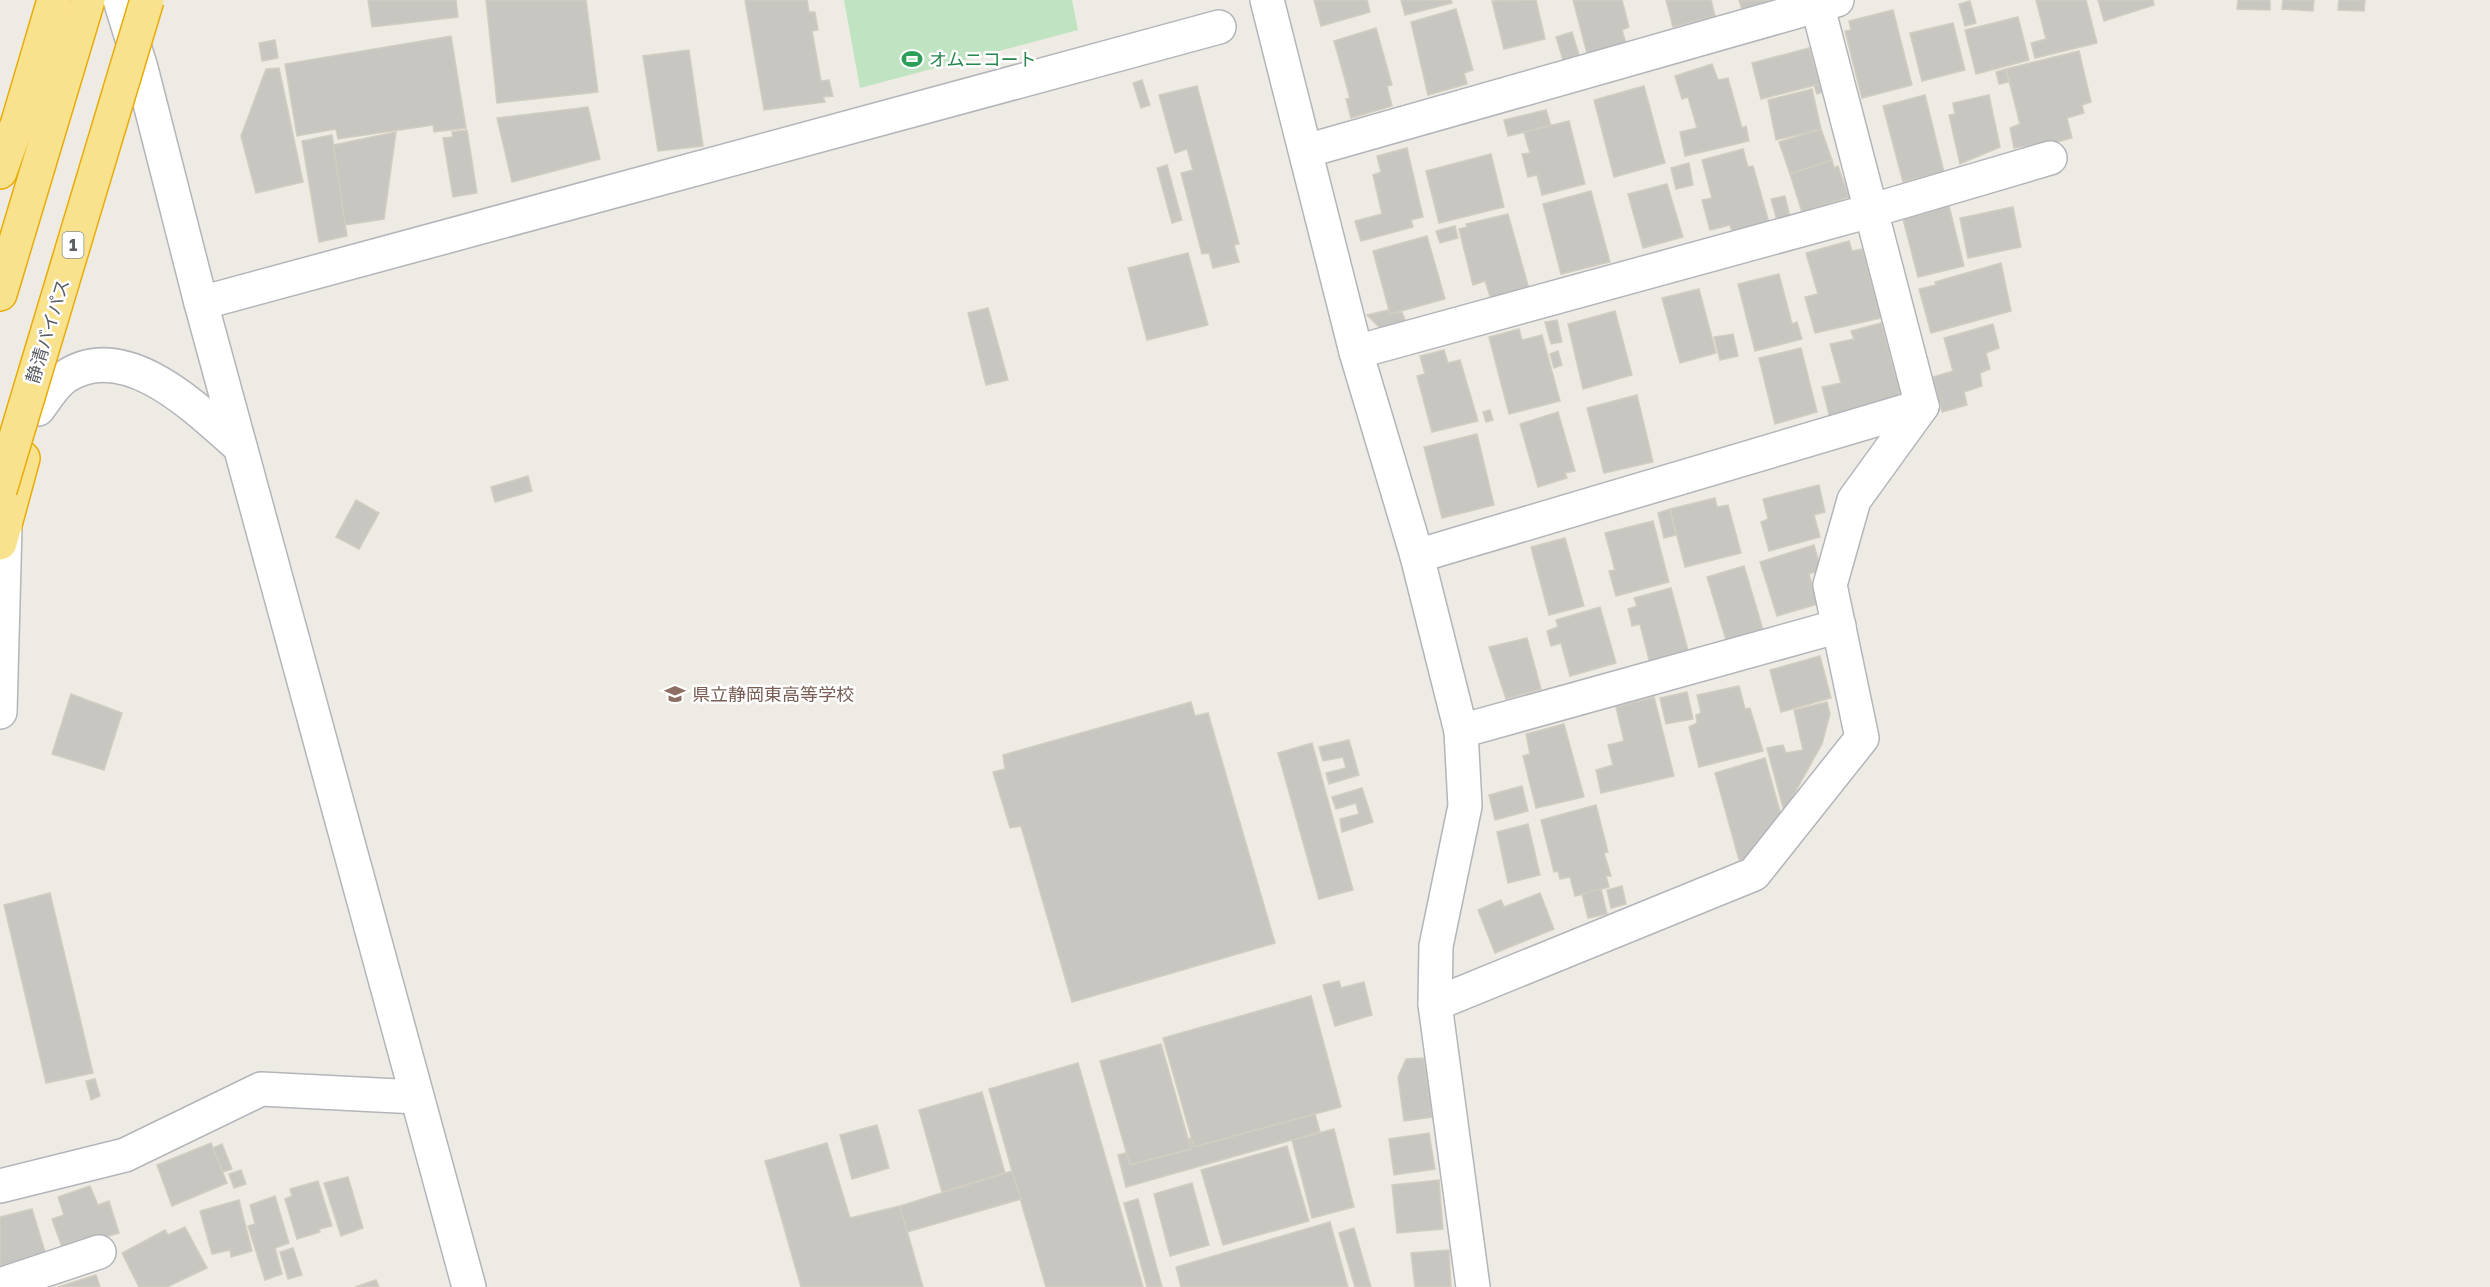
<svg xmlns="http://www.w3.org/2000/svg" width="2490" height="1287" viewBox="0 0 2490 1287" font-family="'Golos Text','Noto Sans JP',sans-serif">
<rect width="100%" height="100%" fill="#edebe3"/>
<polygon fill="#c0e4c1" points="844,0 1072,0 1078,30 860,88"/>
<g fill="#c8c6c0" stroke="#d2cdc1" stroke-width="1.5">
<polygon points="368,0 456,0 458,17 372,27"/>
<polygon points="486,0 586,0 598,92 497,103"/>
<polygon points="745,0 807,0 809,12 815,12 818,30 812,31 821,81 829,80 833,96 823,97 825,102 764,110"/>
<polygon points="1314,0 1367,0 1370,12 1321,26"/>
<polygon points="1401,0 1451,0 1452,3 1405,15"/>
<polygon points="1536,0 1545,39 1504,49 1492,1"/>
<polygon points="1573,0 1622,0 1629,27 1622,30 1627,47 1588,57"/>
<polygon points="1666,0 1711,0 1715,16 1673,27"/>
<polygon points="1739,0 1789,0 1743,13"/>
<polygon points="2036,0 2086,0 2097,43 2035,58 2031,43 2046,39"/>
<polygon points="2098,0 2153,0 2154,5 2104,21"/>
<polygon points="2238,0 2270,0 2270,10 2237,9"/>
<polygon points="2283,0 2314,0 2313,11 2282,9"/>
<polygon points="2339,0 2365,0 2364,11 2338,10"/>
<polygon points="1970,1 1976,23 1965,26 1959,4"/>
<polygon points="1456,9 1473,70 1464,73 1467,84 1428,95 1411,22"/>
<polygon points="1893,10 1912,85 1862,98 1845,31 1851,30 1849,21"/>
<polygon points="2018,17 2029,60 1976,74 1965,30"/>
<polygon points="1953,23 1965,70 1922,81 1910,33"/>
<polygon points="1376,28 1392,85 1387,86 1392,106 1351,118 1346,99 1350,98 1334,41"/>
<polygon points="1572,32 1580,58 1564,63 1556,37"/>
<polygon points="451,36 466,128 434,132 433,125 338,139 336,129 297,136 285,64"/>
<polygon points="275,40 278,58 262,61 259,43"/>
<polygon points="1809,48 1820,84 1761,99 1752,63"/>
<polygon points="689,50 703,146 658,151 643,56"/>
<polygon points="2079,51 2091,102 2082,105 2084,113 2067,118 2072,138 2028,150 2026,146 2014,148 2010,128 2020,124 2006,69"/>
<polygon points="1712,64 1718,80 1728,78 1742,128 1746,126 1749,141 1685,156 1680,132 1697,128 1688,97 1682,99 1675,76"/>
<polygon points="279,68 303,182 256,193 241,136 266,69"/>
<polygon points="2006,69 2009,82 1999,84 1996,72"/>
<polygon points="1142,80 1150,105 1141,108 1133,83"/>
<polygon points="1820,84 1823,92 1817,94 1814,85"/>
<polygon points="1197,86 1239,244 1234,245 1239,262 1213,268 1209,253 1202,254 1181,173 1193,170 1187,149 1175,153 1159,95"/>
<polygon points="1644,86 1665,163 1614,177 1594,100"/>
<polygon points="1812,89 1821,129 1776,140 1768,100"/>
<polygon points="1925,95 1944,172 1903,182 1883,106"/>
<polygon points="1989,95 2000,147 1960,164 1949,115 1955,114 1953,103"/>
<polygon points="588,107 600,159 512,182 497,118"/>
<polygon points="1546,110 1551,126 1508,136 1504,120"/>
<polygon points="1569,121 1585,184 1542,195 1537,175 1528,177 1522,154 1530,153 1524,132"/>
<polygon points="1821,129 1832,160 1790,174 1779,142"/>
<polygon points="467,130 477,193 453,197 443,138 453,137 452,132"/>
<polygon points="396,132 384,219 345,225 333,145"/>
<polygon points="332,135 347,236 319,242 302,141"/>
<polygon points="1407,148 1423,217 1411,220 1413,227 1361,241 1355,221 1382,214 1373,175 1381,172 1377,156"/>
<polygon points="1743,149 1748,167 1753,166 1770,226 1733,235 1730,225 1710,230 1702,200 1712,198 1702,160"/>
<polygon points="1491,154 1504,207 1439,223 1426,171"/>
<polygon points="1832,160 1834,168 1838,166 1849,197 1802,212 1790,174"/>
<polygon points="1689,163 1693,185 1676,189 1671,168"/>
<polygon points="1167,165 1182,220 1172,223 1157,168"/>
<polygon points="1667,184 1683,237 1643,248 1628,194"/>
<polygon points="1591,191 1610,262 1561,274 1543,204"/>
<polygon points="1785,196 1791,221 1778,224 1771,199"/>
<polygon points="1949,206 1964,266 1918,277 1903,219"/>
<polygon points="2013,207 2021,247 1968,258 1960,218"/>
<polygon points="1508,214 1529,289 1491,299 1485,281 1473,285 1459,229 1467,227 1466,224"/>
<polygon points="1455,226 1458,238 1440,243 1436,231"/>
<polygon points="1427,236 1445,299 1390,314 1373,251"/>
<polygon points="1849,241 1852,251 1862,249 1881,318 1815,333 1805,297 1818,294 1806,253"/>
<polygon points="1188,253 1208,325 1147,340 1128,268"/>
<polygon points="2001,263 2011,311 1931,333 1919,289 1936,285 1935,282"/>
<polygon points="1779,274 1792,324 1797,322 1802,339 1755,351 1738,284"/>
<polygon points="1699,289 1716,353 1680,363 1662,298"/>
<polygon points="988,308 1008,380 986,385 968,313"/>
<polygon points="1389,310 1390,314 1402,312 1407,325 1382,330 1367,315"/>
<polygon points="1615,311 1632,375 1583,389 1568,324"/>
<polygon points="1557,320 1562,342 1551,344 1545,322"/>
<polygon points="1881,323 1900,392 1895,401 1830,418 1822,387 1841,383 1830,344 1854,339 1851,331"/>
<polygon points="1993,324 1999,348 1986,353 1990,369 1980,373 1982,386 1964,392 1967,405 1942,412 1933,377 1953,371 1944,338"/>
<polygon points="1519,329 1522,340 1542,335 1560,401 1509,414 1489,337"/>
<polygon points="1733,334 1738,356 1720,360 1714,337"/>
<polygon points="1801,348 1817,412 1775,424 1759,358"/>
<polygon points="1444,350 1448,363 1460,360 1478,421 1432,432 1417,376 1425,374 1420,356"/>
<polygon points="1558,351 1562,365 1554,368 1550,354"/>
<polygon points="1637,395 1653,462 1604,473 1587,408"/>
<polygon points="1490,410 1493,420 1486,422 1483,412"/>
<polygon points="1558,412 1575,471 1565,473 1567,478 1538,487 1520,424"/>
<polygon points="1477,434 1494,505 1442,518 1424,447"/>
<polygon points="528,476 532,491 495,502 491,487"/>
<polygon points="1819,485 1825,512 1814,515 1820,537 1769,551 1761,522 1768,519 1763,499"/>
<polygon points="1715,498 1717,507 1728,505 1741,553 1685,567 1670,509"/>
<polygon points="356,500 379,513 359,549 336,537"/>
<polygon points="1670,509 1676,535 1664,538 1658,513"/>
<polygon points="1653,521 1669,582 1616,596 1609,571 1615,570 1605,533"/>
<polygon points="1565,538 1584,606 1549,615 1531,547"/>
<polygon points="1814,545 1821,570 1809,574 1818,604 1777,616 1760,562"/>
<polygon points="1744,566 1764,633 1727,643 1707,577"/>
<polygon points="1671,588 1689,654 1650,664 1640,624 1632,626 1628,609 1637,606 1634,598"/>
<polygon points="1600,607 1616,663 1570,676 1561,643 1551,646 1547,631 1558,627 1556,620"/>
<polygon points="1527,638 1541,689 1506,699 1489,647"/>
<polygon points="1820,656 1831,698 1781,712 1770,670"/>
<polygon points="1739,686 1745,709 1750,708 1763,751 1699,767 1689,727 1697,723 1696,715 1701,713 1697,695"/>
<polygon points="1687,692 1693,719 1666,724 1660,698"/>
<polygon points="71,694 122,713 104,770 52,754"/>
<polygon points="1654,697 1674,776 1601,793 1596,770 1613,765 1608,745 1624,741 1616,707"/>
<polygon points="1191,702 1195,716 1208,713 1275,943 1072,1002 1021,826 1010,828 993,772 1005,769 1003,755"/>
<polygon points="1827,702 1830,714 1822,744 1784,812 1767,748 1783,745 1786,753 1803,750 1794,710"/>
<polygon points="1564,724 1584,797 1536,808 1523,756 1530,754 1526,734"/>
<polygon points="1349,740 1359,775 1329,784 1326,773 1346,768 1343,757 1323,761 1319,747"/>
<polygon points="1312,743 1353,890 1319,899 1278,753"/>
<polygon points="1765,758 1782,818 1750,858 1739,860 1715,773"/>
<polygon points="1522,786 1528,811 1495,820 1489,795"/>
<polygon points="1362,788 1373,822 1342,832 1340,819 1359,814 1356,803 1336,809 1332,797"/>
<polygon points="1596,805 1608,852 1604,853 1611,876 1606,876 1609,887 1575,896 1570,877 1560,879 1558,871 1554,872 1541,820"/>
<polygon points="1528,824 1540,875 1508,883 1497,832"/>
<polygon points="1622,886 1626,904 1611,908 1607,890"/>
<polygon points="1601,889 1607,914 1588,918 1582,894"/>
<polygon points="50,893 93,1073 46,1083 4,905"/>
<polygon points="1540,893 1554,929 1495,953 1478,910 1501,900 1504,907"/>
<polygon points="1339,981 1341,988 1364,982 1372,1015 1335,1026 1323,985"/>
<polygon points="1311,996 1341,1107 1194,1147 1163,1038"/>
<polygon points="1161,1044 1191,1149 1130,1165 1100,1061"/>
<polygon points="1424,1058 1432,1117 1404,1121 1398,1077 1406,1059"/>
<polygon points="1078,1063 1143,1287 1046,1287 1012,1171 989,1089"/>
<polygon points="95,1079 100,1096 91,1100 86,1081"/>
<polygon points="982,1092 1005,1173 942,1192 919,1110"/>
<polygon points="1315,1114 1320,1132 1126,1187 1118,1155 1126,1153 1130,1165 1191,1149 1188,1139 1191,1138 1194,1147"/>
<polygon points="877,1125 889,1168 852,1179 840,1135"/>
<polygon points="1334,1129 1354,1207 1312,1218 1292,1140"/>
<polygon points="1429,1133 1435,1169 1394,1175 1389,1139"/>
<polygon points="211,1143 227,1183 172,1206 157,1165"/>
<polygon points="827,1143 850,1218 900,1206 923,1287 801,1287 765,1161"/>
<polygon points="222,1144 232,1169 223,1172 213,1148"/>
<polygon points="1287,1146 1309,1221 1223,1245 1201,1170"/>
<polygon points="241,1170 246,1184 234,1188 229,1174"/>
<polygon points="1012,1171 1021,1199 907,1232 900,1206"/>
<polygon points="348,1177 363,1228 341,1236 324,1183"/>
<polygon points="1439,1180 1443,1229 1397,1233 1392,1185"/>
<polygon points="318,1181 332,1226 319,1229 320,1232 297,1239 285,1199 292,1196 290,1189"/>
<polygon points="1192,1183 1209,1245 1170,1256 1154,1194"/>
<polygon points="90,1186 98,1205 109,1201 119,1233 63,1250 52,1219 64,1215 58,1197"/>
<polygon points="275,1196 289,1243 275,1248 282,1274 265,1280 248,1226 255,1224 250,1205"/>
<polygon points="1138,1199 1162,1287 1147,1287 1124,1203"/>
<polygon points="239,1200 252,1251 231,1257 230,1250 212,1254 200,1211"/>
<polygon points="32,1209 46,1255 0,1269 0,1217"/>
<polygon points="1330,1222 1348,1287 1181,1287 1176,1267"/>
<polygon points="185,1227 207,1268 167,1287 139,1287 122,1253 165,1230 168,1235"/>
<polygon points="1354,1228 1371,1287 1355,1287 1339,1233"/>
<polygon points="293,1248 302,1275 288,1279 280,1252"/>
<polygon points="1449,1250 1451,1287 1415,1287 1411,1253"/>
<polygon points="96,1275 100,1287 58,1287"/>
<polygon points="376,1280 379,1287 355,1287"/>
</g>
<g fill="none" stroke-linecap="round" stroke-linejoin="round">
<g stroke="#b3b5ba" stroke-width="36">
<g id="minor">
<polyline points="120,0 141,68 201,303 469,1287"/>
<polyline points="1267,0 1356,352 1417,556 1461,731 1465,806 1436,946 1435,1004 1473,1287"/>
<polyline points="1816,0 1922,406"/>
<polyline points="1306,151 1837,0"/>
<polyline points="201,303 1219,27"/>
<polyline points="1356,352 1870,211 2050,158"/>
<path d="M 38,409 C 46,399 54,384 65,377 C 125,336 198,410 240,447"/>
<polyline points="1417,556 1922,406"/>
<polyline points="0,712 5,526"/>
<polyline points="1461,731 1839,626"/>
<polyline points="1435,1004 1754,874 1862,738 1830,585 1854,500 1922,406"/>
<polyline points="0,1186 125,1155 261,1089 417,1097"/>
<polyline points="0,1285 99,1252"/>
</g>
</g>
<g stroke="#e9ab07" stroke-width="36">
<g id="highway">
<polyline points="0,172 18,122 54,0"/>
<polyline points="0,294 88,0"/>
<polyline points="0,543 23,458"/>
</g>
</g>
<use href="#minor" stroke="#fff" stroke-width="33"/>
<use href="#highway" stroke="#f9e28e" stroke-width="33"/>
<g stroke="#e9ab07" stroke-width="36" stroke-linecap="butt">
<polyline id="highway-bridge" points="0,490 147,0"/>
</g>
<use href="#highway-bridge" stroke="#f9e28e" stroke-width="33"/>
</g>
<defs>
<g id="stadium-bare" transform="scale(1.62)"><path d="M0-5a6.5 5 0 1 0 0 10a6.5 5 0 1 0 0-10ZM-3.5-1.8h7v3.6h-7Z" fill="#2e9e5b" stroke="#fff" stroke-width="2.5" paint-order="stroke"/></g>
<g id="school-bare" transform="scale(1.62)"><path d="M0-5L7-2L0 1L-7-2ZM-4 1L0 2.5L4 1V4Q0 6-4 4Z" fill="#8d6e63" stroke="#fff" stroke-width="2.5" paint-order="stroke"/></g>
</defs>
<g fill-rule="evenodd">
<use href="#stadium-bare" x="912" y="59"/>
<use href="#school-bare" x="675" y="694"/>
</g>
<g text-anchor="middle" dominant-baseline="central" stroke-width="5" stroke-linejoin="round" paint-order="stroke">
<rect fill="#fff" stroke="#8c8e92" stroke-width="1.5" x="62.5" y="232" width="21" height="26" rx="4.5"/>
<g font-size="16" font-weight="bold" fill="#5b5e63">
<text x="73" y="245">1</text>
</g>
<g font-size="18" fill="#27864d" stroke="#fff" text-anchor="start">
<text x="929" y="59">オムニコート</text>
</g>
<g font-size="18" fill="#5b5e63" stroke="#fff">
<text transform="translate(47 331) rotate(-73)">静清バイパス</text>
</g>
<g font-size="18" fill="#785e54" stroke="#fff" text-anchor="start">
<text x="692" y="694">県立静岡東高等学校</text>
</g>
</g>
</svg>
